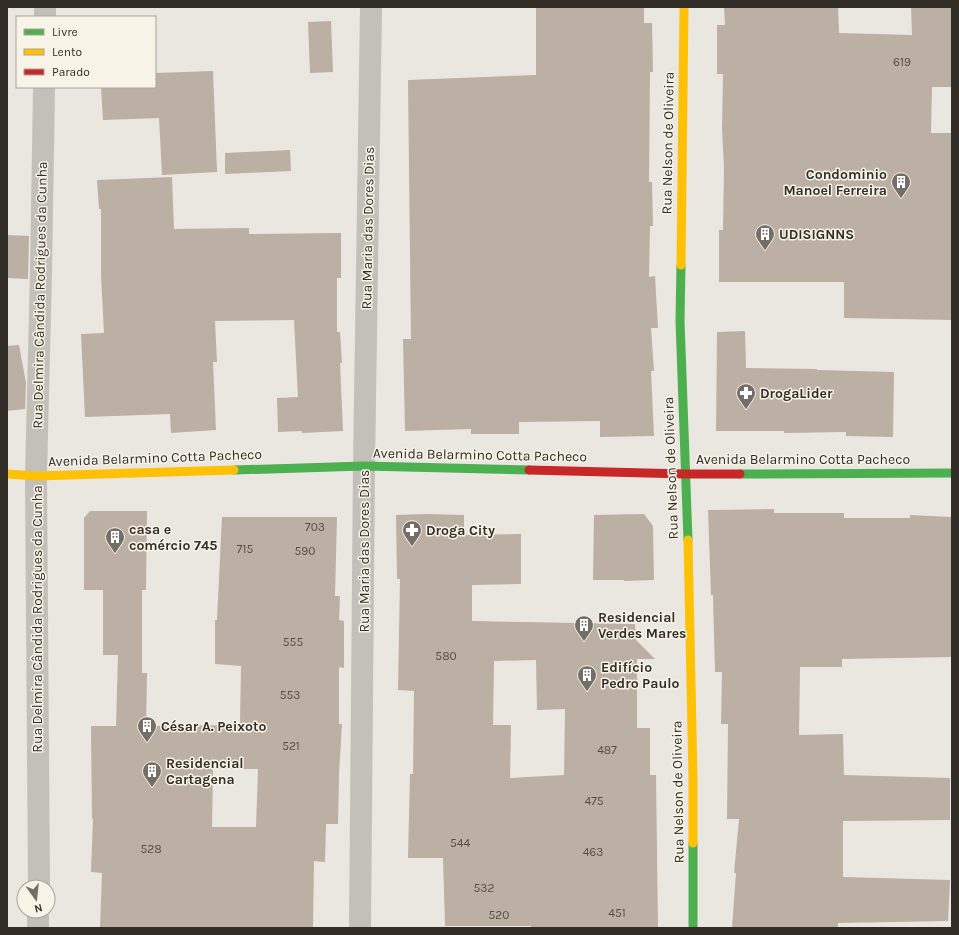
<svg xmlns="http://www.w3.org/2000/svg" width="959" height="935" viewBox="0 0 959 935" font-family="Karla,sans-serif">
<rect width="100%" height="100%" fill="#eae7e0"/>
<g fill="#bcafa3" fill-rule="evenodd">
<polygon points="536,7 644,7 644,23 652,23 653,72 650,72 649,182 652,182 653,226 650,226 649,277 655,276 658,328 651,328 654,371 651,371 654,436 600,437 600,421 519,422 519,434 471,434 471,429 405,431 403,339 411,339 408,80 536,75"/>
<polygon points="724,7 838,7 839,33 912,35 911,7 952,7 952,87 932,87 931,133 952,133 952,320 844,318 844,282 719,282 719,230 723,230 724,167 722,129 723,74 717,74 717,25 725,25"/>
<polygon points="331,21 333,72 310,73 308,22"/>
<polygon points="213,71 217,172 162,175 159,118 103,120 101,87 155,87 155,73"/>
<polygon points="290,150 291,171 225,174 225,153"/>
<polygon points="172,177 174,229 249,228 249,234 341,233 341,278 337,278 337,332 340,332 342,363 340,363 343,431 302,433 302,431 278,432 277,398 298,397 294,320 215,321 217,362 213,362 216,430 171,433 170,414 85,417 81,334 104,333 101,275 101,209 99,209 97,180"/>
<polygon points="7,235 29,236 28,279 7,278"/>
<polygon points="745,331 746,368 817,369 817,370 894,372 893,437 846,436 846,432 784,433 784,431 716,431 717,332"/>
<polygon points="19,345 26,383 25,409 7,411 7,346"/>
<polygon points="774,509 774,513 844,513 844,518 910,518 910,515 952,517 951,657 842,659 842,667 800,667 799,735 843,734 844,775 950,778 950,820 843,821 843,877 950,880 948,921 838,923 838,928 732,928 736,873 734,873 739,819 727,819 728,724 721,724 722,672 715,672 713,595 711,595 708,510"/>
<path d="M 90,511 L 147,511 L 146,590 L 142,590 L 142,673 L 147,673 L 146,726 L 240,725 L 241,666 L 215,664 L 215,620 L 217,620 L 222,517 L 337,517 L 335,596 L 340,596 L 339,620 L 344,621 L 344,668 L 339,667 L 339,724 L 342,724 L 339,774 L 338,824 L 326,824 L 325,862 L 314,861 L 313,928 L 100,928 L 102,873 L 91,872 L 93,819 L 92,819 L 91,726 L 116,726 L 118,655 L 103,655 L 103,590 L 84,590 L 84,518 ZM 213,769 L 258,769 L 256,827 L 212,827 Z"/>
<path d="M 426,514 L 464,515 L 464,535 L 521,534 L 521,584 L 472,585 L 472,621 L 635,624 L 636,640 L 655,659 L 637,659 L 637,728 L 650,728 L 650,775 L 656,775 L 658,928 L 531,928 L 531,926 L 445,926 L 443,858 L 408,858 L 410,774 L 413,774 L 414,691 L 398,690 L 400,579 L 397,579 L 396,515 ZM 536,660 L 537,710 L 565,709 L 564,775 L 510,778 L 511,725 L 493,725 L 494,661 Z"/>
<polygon points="644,514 653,526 654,580 624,581 624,580 593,580 594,515"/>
</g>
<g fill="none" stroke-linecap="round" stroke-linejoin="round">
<g stroke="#c3bfb9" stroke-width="22">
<polyline points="45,17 45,7"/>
<polyline points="39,887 36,476 41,272 44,87"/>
<polyline points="38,928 38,911"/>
<polyline points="360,928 364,466 371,7"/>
</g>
<g stroke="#4caf50" stroke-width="9">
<polyline points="681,265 680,321 688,540"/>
<polyline points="234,470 364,466 529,470"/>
<polyline points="740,474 952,473"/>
<polyline points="693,843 693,928"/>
</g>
<g stroke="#ffc107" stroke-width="9">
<polyline points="681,265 684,7"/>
<polyline points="7,474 36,476 234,470"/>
<polyline points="688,540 693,779 693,843"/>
</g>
<polyline stroke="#c62828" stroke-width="9" points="529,470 686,474 740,474"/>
</g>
<defs>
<g id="building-pin" transform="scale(1)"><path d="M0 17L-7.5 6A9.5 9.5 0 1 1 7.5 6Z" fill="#736e68" stroke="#f7f3e7"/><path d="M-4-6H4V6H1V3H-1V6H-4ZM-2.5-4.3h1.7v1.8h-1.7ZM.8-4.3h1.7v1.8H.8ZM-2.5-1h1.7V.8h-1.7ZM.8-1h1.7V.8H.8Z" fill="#fff"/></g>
<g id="pharmacy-pin" transform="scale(1)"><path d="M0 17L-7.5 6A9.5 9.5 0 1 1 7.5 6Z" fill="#736e68" stroke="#f7f3e7"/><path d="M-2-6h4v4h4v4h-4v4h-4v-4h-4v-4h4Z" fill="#fff"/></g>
</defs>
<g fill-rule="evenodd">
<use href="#building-pin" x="901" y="182"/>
<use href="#building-pin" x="765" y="234"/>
<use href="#pharmacy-pin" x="746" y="393"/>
<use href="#pharmacy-pin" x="412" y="530"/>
<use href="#building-pin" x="115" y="537"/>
<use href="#building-pin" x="584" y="625"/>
<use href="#building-pin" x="587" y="675"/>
<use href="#building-pin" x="147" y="726"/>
<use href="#building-pin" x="152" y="771"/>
</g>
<g text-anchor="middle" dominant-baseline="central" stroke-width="3" stroke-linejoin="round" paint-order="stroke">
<g font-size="12" fill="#554e46">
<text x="902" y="62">619</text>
<text x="315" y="527">703</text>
<text x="245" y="549">715</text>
<text x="305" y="551">590</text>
<text x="293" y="642">555</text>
<text x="446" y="656">580</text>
<text x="290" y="695">553</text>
<text x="291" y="746">521</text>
<text x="607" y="750">487</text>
<text x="594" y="801">475</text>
<text x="460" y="843">544</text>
<text x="151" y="849">528</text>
<text x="593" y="852">463</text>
<text x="484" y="888">532</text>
<text x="617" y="913">451</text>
<text x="499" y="915">520</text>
</g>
<g font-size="14" fill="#332d27" stroke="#f7f3e7">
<text transform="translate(668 143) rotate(-89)">Rua Nelson de Oliveira</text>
<text transform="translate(368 228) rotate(-89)">Rua Maria das Dores Dias</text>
<text transform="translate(40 295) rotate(-89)">Rua Delmira Cândida Rodrigues da Cunha</text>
<text transform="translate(480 455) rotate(1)">Avenida Belarmino Cotta Pacheco</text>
<text transform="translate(155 458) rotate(-2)">Avenida Belarmino Cotta Pacheco</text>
<text x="803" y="459">Avenida Belarmino Cotta Pacheco</text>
<text transform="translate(671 468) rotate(-92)">Rua Nelson de Oliveira</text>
<text transform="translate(364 551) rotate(-90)">Rua Maria das Dores Dias</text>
<text transform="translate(37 619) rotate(-90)">Rua Delmira Cândida Rodrigues da Cunha</text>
<text transform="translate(678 792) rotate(-91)">Rua Nelson de Oliveira</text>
</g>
<g font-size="14" font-weight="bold" fill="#332d27" stroke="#f7f3e7" text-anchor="start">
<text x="887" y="174" text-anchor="end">Condominio<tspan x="887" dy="16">Manoel Ferreira</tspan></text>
<text x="779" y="234">UDISIGNNS</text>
<text x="760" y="393">DrogaLider</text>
<text x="129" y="529">casa e<tspan x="129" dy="16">comércio 745</tspan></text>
<text x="426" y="530">Droga City</text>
<text x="598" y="617">Residencial<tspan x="598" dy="16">Verdes Mares</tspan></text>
<text x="601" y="667">Edifício<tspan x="601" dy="16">Pedro Paulo</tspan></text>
<text x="161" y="726">César A. Peixoto</text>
<text x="166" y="763">Residencial<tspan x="166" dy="16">Cartagena</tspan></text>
</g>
</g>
<rect width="959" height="935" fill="none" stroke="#332d27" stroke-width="16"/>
<rect x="16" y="16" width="140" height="72" fill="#f7f3e7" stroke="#a9a49a"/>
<rect x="24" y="29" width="20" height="6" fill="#4caf50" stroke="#a9a49a"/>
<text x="52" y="36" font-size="12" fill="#332d27">Livre</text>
<rect x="24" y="49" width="20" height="6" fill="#ffc107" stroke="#a9a49a"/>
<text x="52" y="56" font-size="12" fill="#332d27">Lento</text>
<rect x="24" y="69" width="20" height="6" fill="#c62828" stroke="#a9a49a"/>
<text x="52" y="76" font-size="12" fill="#332d27">Parado</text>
<g transform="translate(36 899) rotate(165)"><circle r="19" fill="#f7f3e7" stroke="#a9a49a"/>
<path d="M0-3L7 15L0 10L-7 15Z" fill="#736e68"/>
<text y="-6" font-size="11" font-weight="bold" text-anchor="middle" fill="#332d27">N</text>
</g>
</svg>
